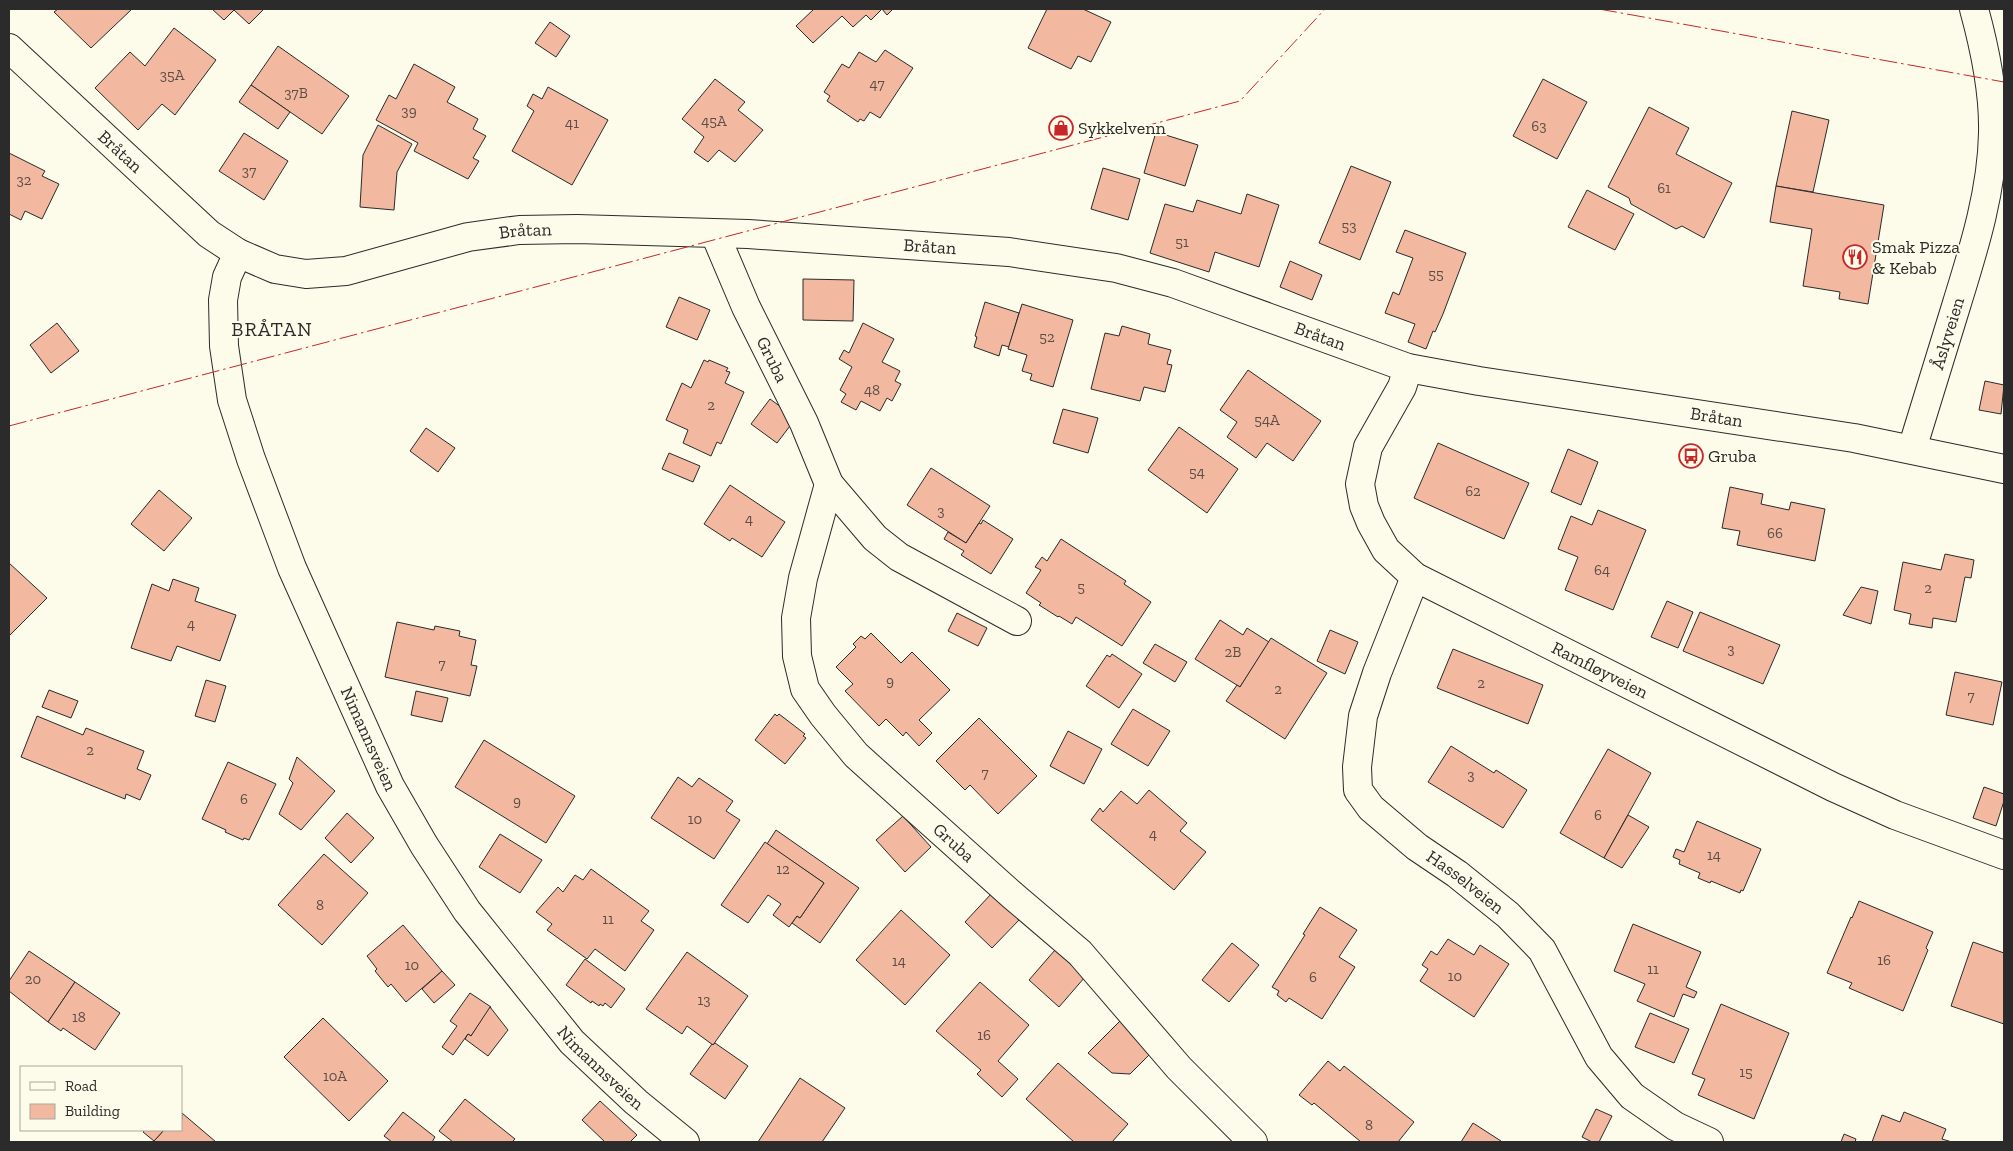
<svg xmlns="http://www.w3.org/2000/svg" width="2013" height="1151" viewBox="0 0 2013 1151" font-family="'Zilla Slab',serif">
<rect width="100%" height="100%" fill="#fdfbea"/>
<g fill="#f2b8a0" stroke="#2b2b2b">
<polygon points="58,9 132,9 91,48 54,12"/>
<polygon points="212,9 264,9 249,24 234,10 224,20"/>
<polygon points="814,9 893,9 887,15 882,9 871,20 866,15 853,27 842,16 813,43 796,26"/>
<polygon points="1047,9 1083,9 1111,22 1091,62 1078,56 1071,69 1028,48"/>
<polygon points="550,22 570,36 556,57 535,43"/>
<polygon points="174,28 216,60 175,115 162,104 138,130 95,88 130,52 145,66"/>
<polygon points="278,46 349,96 322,134 251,85"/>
<polygon points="885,50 913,68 880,118 870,112 864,121 860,119 858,122 827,101 830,96 824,92 842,64 849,68 859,52 876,62"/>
<polygon points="414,64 455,87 447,102 478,119 473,129 486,136 473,158 479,161 468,179 414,151 418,143 376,120 389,95 396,99"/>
<polygon points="715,79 745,102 738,110 763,130 735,162 719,150 708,162 694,152 704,137 682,119"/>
<polygon points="1543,79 1587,102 1557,159 1513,136"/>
<polygon points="251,85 290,112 278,129 239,102"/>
<polygon points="548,87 608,120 572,185 512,151 534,111 527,106 533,94 542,99"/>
<polygon points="1649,107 1689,128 1676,154 1732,183 1704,238 1682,226 1676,229 1631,204 1629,198 1608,187"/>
<polygon points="1792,111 1829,120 1813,192 1776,186"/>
<polygon points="378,125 412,144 397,172 394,210 360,207 363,155"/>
<polygon points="1156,132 1198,145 1185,186 1144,173"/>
<polygon points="244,133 288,161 264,200 219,171"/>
<polygon points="9,153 45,171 42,176 59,184 42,219 25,211 21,220 9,214"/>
<polygon points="1351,166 1391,182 1360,260 1319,243"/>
<polygon points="1103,168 1140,179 1128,220 1091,209"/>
<polygon points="1776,186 1884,205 1868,304 1839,299 1840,292 1803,286 1812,229 1770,222"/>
<polygon points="1587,190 1634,214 1615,250 1568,227"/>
<polygon points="1247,194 1279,205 1259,267 1215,252 1209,272 1150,253 1165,204 1193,212 1197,200 1241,214"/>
<polygon points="1405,230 1466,253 1443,314 1435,332 1433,331 1426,349 1408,342 1415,324 1385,313 1393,292 1399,295 1413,258 1396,252"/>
<polygon points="1290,261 1322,275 1312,300 1280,287"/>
<polygon points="803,279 854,280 853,321 803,320"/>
<polygon points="679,297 710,310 697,340 666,327"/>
<polygon points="985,302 1019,313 1009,347 1002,345 999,356 974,347 977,337 975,336"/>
<polygon points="1022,304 1073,320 1053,387 1030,380 1032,374 1022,371 1027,355 1008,349"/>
<polygon points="57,323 79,351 51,373 30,345"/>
<polygon points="863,323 894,339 882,362 900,371 895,381 901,384 892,401 887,398 880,411 861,401 856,410 841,402 846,394 840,390 852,367 839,359 844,350 849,353"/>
<polygon points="1122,326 1150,334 1148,344 1171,350 1167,364 1172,365 1165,392 1144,387 1140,401 1091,389 1105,333 1119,336"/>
<polygon points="704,360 708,362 709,360 728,368 726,371 730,372 725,383 744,392 721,444 717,442 711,456 683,443 688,430 666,420 682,383 691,388"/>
<polygon points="1248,370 1321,421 1293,461 1267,443 1256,458 1227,437 1237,422 1220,410"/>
<polygon points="1985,381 2004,385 2001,414 1979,410"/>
<polygon points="770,399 796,418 777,443 751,424"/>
<polygon points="1063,409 1098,418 1088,453 1053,443"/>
<polygon points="1179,427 1238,469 1207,513 1148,470"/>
<polygon points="426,428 455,448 438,472 410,451"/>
<polygon points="1438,443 1529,483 1504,539 1414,498"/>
<polygon points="1568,449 1598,462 1581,505 1551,492"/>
<polygon points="669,453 700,466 693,482 662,469"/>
<polygon points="931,468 990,506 966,543 907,505"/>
<polygon points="730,485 785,522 762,557 732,538 730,541 704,524"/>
<polygon points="1730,487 1763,494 1761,504 1789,510 1791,502 1825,509 1815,561 1737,545 1740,531 1722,528"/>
<polygon points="159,490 192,518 164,551 131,524"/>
<polygon points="1598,510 1646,530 1613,610 1565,590 1578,557 1558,549 1571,516 1592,525"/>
<polygon points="983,520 1013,539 991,574 961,555 964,551 944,539 948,532 966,543 979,523 981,524"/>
<polygon points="1061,539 1126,581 1124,584 1151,602 1122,646 1076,617 1072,624 1059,616 1058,617 1039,605 1041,603 1026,593 1041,570 1035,567 1042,557 1047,561"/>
<polygon points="1945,554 1974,560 1971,578 1965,577 1956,622 1933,618 1932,628 1909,624 1911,614 1894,610 1903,562 1941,570"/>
<polygon points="9,563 47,598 9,636"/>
<polygon points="173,579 199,588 195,601 236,615 220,661 177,646 171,661 131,648 152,584 169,591"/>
<polygon points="1861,587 1878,591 1871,624 1843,615"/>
<polygon points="1667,601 1693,612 1678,648 1651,637"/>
<polygon points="1700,612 1780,645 1763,684 1683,651"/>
<polygon points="957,613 987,628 978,646 948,631"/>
<polygon points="1220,620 1243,635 1247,628 1269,642 1240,687 1195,659"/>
<polygon points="397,622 434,630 435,626 460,631 459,636 476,640 471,665 477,666 470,696 385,677"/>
<polygon points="1330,630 1358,642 1345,674 1317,661"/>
<polygon points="871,633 901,663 912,652 950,690 919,720 932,733 919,746 906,732 903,736 886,719 879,726 845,691 853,684 836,667 856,647 853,644 861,636 865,639"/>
<polygon points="1271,638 1327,673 1285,739 1226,701 1237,685 1240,687"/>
<polygon points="1155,644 1187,662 1175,682 1143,663"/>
<polygon points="1453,649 1543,685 1528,724 1437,688"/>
<polygon points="1112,654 1142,674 1119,708 1086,686 1107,655 1110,657"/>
<polygon points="1955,672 2002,682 1993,725 1946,715"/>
<polygon points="206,680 226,686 215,722 195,716"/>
<polygon points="49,690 78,701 71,718 42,707"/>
<polygon points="416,691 448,698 442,722 411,715"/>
<polygon points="1133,709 1170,731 1148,766 1111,744"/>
<polygon points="775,714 777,716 779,714 805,734 803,736 806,738 785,764 755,740"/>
<polygon points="37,716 83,735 86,728 144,751 137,769 151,775 140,800 126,794 125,799 21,757"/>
<polygon points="979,718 1037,776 998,814 970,785 965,790 936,761"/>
<polygon points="1068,731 1102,749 1084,784 1050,766"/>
<polygon points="484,740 575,796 546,843 455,787"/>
<polygon points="1451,746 1494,773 1496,770 1527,790 1503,828 1428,782"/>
<polygon points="1608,749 1651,773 1604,858 1560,833"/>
<polygon points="297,757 335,791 301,830 279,814 293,783 289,779"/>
<polygon points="228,762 276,784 249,840 244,838 243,840 225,832 226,830 202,819"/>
<polygon points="678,777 692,787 699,778 733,801 726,811 740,820 714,859 651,818"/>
<polygon points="1984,787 2004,794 2004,801 1996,826 1973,818"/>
<polygon points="1149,790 1187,823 1180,831 1206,852 1174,890 1091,820 1100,808 1103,812 1121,791 1137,804"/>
<polygon points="347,813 374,838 351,863 325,838"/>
<polygon points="1628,815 1649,827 1622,868 1604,858"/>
<polygon points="903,816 931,847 905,872 876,840"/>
<polygon points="1697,821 1761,849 1743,891 1741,890 1740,893 1711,881 1710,883 1698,878 1700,873 1679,864 1680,860 1673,857 1676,849 1684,852"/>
<polygon points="776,830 859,888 820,943 792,923 797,916 800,918 824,883 767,844"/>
<polygon points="500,834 542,860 520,893 479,867"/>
<polygon points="765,842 824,883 800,918 797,916 789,927 773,915 781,904 768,895 748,923 721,905"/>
<polygon points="324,854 368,893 322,945 278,905"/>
<polygon points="591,869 649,911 641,921 654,930 625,971 595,949 587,959 547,930 552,924 536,912 558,887 563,892 575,875 583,880"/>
<polygon points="992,893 1020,919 992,948 965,922"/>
<polygon points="1859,901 1933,932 1926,948 1928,950 1903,1011 1849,988 1852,983 1827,973 1851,917 1852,918"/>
<polygon points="1320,907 1357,930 1339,957 1355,967 1322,1019 1289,998 1286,1002 1277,995 1279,991 1272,987 1305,935 1303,934"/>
<polygon points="901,910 950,955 905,1005 856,960"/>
<polygon points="1633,924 1701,952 1686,987 1697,992 1694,998 1683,994 1674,1017 1637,1001 1645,984 1614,971"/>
<polygon points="403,925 442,971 406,1002 391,984 388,987 375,971 377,969 367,956"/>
<polygon points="1448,939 1474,955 1480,945 1509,964 1474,1017 1420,981 1428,969 1422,965 1431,951 1437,955"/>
<polygon points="1973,942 2004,953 2004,1024 1951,1006"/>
<polygon points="1232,943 1259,965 1229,1002 1202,980"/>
<polygon points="1055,950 1085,977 1059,1007 1029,980"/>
<polygon points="29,951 75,982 48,1022 9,991 9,981"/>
<polygon points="687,952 748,996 713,1045 687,1026 682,1034 646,1009"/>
<polygon points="585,959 625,989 611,1008 605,1003 603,1006 600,1004 599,1006 592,1001 591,1003 566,985"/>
<polygon points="442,971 455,985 434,1003 422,989"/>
<polygon points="75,982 120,1013 95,1050 63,1028 61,1031 48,1022"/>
<polygon points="980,982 1029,1025 998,1061 1018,1079 1002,1097 977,1074 981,1070 936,1031"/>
<polygon points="470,993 491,1007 471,1036 468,1034 453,1055 442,1047 457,1026 450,1021"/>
<polygon points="1721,1004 1789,1033 1754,1119 1698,1095 1705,1079 1692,1074"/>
<polygon points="490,1007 508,1030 488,1056 465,1039 468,1034 471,1036"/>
<polygon points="1650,1013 1689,1029 1674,1063 1635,1047"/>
<polygon points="323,1018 388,1081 349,1121 284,1057"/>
<polygon points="1121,1020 1153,1051 1130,1074 1112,1073 1088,1053"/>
<polygon points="715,1043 748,1066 725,1099 690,1074 712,1044 713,1045"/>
<polygon points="1328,1061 1340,1071 1344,1066 1414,1122 1398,1142 1361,1142 1314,1103 1312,1105 1299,1095"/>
<polygon points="1058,1063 1128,1124 1112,1142 1074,1142 1026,1099"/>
<polygon points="800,1078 845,1108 822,1142 758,1142"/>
<polygon points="465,1099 515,1139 512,1142 453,1142 439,1131"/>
<polygon points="600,1101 637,1135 630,1142 605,1142 582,1120"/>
<polygon points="1596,1109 1612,1116 1599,1142 1592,1142 1582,1137"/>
<polygon points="403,1112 435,1137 432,1142 392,1142 384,1136"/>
<polygon points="1904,1112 1946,1129 1942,1139 1952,1142 1872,1142 1882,1115 1900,1122"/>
<polygon points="182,1113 216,1142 153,1142 164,1130 181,1130"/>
<polygon points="1473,1123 1501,1141 1500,1142 1461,1142"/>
<polygon points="145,1130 164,1130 154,1141 143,1132"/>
<polygon points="1844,1134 1856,1139 1855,1142 1841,1142"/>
</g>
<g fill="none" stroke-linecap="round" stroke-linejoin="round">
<g stroke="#2b2b2b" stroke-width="30">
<g id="minor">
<path id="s1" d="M 715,234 L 746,307 L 804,423 L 829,484 L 875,538 L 899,557 L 1017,621"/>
<path id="s2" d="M 238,253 L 227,277 L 223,300 L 224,346 L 232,400 L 251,459 L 292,568 L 390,786 L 424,845 L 467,911 L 572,1042 L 636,1102 L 685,1142"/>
<path id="s3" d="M 1408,368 L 1402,387 L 1368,447 L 1360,484 L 1364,506 L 1371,523 L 1386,550 L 1415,577 L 1833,787 L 1895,815 L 2004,855"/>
<path id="s4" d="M 1912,449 C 1927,400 1942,352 1957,303 C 1974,248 1992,191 1993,133 C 1994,91 1985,49 1974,9"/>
<path id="s5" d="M 829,484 L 803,578 L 796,618 L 797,656 L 805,689 L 823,715 L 856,755 L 1012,895 L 1080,953 L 1179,1068 L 1253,1142"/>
<path id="s6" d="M 1415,577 L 1377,673 L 1363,716 L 1357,767 L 1358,790 L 1371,808 L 1417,847 L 1457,874 L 1508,915 L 1542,950 L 1599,1057 L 1632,1096 L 1675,1126 L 1709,1142"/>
</g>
</g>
<g stroke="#2b2b2b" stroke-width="30">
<g id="major">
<path id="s7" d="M 9,48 L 209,234 L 238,253 L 275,269 L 306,274 L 346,271 L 468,237 L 519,230 L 577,229 L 748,234 L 1009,252 L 1116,268 L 1173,283 L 1408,368 L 1479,381 L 1854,438 L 2004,469"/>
</g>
</g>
<use href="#minor" stroke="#fdfbea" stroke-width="28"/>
<use href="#major" stroke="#fdfbea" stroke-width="28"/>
<g stroke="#c62828" stroke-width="1" stroke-dasharray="18 4 2.5 4" stroke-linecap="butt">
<polyline points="1599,9 2004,82"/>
<polyline points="9,426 1240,101 1325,9"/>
</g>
</g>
<defs>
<g id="shop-ring" transform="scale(1.25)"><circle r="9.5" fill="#fdfbea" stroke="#c62828" stroke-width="1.5"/><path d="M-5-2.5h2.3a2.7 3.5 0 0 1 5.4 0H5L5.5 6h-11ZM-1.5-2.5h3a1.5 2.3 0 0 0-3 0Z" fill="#c62828"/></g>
<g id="restaurant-ring" transform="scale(1.25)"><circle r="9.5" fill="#fdfbea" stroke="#c62828" stroke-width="1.5"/><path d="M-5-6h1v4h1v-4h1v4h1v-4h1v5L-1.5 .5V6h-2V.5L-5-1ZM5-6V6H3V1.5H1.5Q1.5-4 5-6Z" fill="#c62828"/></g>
<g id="bus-ring" transform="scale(1.25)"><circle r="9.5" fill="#fdfbea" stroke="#c62828" stroke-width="1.5"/><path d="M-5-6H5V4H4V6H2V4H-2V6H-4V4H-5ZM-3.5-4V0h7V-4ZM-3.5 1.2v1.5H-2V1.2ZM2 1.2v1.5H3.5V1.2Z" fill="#c62828"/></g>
</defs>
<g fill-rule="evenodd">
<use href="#shop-ring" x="1061" y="128"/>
<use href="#restaurant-ring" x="1855" y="257"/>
<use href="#bus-ring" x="1691" y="456"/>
</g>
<g text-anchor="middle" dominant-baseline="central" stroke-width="4" stroke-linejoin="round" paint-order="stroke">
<g font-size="15" fill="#5d4e48">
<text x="172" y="75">35A</text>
<text x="877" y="84">47</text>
<text x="296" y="93">37B</text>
<text x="409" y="111">39</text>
<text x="714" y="121">45A</text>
<text x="572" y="123">41</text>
<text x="1539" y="126">63</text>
<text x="249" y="171">37</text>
<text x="24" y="180">32</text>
<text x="1664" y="188">61</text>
<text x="1349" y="226">53</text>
<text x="1182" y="242">51</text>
<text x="1436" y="274">55</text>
<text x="1047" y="337">52</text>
<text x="872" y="390">48</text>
<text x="711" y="405">2</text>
<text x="1267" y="420">54A</text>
<text x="1197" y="472">54</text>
<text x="1473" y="491">62</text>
<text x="941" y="511">3</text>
<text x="749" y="519">4</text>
<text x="1775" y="533">66</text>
<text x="1602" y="570">64</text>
<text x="1081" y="587">5</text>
<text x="1928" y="588">2</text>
<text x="191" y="624">4</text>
<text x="1731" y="649">3</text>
<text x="1233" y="652">2B</text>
<text x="442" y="664">7</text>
<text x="890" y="681">9</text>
<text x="1481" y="683">2</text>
<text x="1278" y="689">2</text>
<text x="1971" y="696">7</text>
<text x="90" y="750">2</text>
<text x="985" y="773">7</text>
<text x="1471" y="775">3</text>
<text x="244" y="799">6</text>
<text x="517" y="801">9</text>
<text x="1598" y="815">6</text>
<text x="695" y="819">10</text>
<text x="1153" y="834">4</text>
<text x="1714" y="855">14</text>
<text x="783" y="869">12</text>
<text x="320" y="905">8</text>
<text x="608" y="919">11</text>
<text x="1884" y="960">16</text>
<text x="899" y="961">14</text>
<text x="412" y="965">10</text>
<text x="1653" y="969">11</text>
<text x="1455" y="976">10</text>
<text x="1313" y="977">6</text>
<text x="33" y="979">20</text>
<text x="704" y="1000">13</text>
<text x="79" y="1017">18</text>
<text x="984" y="1035">16</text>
<text x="1746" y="1072">15</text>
<text x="335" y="1076">10A</text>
<text x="1369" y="1125">8</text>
</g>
<g font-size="18" fill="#2b2b2b" stroke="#fdfbea" text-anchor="start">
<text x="1078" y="128">Sykkelvenn</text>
<text x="1872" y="247">Smak Pizza<tspan x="1872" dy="21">&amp; Kebab</tspan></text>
<text x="1708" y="456">Gruba</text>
</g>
<g font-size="18" fill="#2b2b2b" stroke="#fdfbea">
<text stroke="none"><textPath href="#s7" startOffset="152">Bråtan</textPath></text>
<text stroke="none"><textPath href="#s7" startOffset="604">Bråtan</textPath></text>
<text stroke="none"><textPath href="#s7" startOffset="1009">Bråtan</textPath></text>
<text stroke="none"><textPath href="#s4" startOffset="121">Åslyveien</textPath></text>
<text stroke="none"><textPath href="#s7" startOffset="1412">Bråtan</textPath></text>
<text stroke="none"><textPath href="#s1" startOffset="138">Gruba</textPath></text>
<text stroke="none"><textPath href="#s7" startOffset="1818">Bråtan</textPath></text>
<text stroke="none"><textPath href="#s3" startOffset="445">Ramfløyveien</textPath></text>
<text stroke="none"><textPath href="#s2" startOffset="516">Nimannsveien</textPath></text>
<text stroke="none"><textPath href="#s5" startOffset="425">Gruba</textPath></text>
<text stroke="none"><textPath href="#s6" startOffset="365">Hasselveien</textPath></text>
<text stroke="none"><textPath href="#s2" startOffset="921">Nimannsveien</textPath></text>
</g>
<g font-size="20" letter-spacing="1" fill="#2b2b2b" stroke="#fdfbea">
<text x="272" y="329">BRÅTAN</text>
</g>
</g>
<rect width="2013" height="1151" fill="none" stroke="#2b2b2b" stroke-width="20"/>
<rect x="20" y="1066" width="162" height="65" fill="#fdfbea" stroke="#a9a89e"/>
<rect x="30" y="1082" width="25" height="8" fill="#fdfbea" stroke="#a9a89e"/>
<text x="65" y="1091" font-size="15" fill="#2b2b2b">Road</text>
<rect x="30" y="1104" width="25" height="15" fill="#f2b8a0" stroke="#a9a89e"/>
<text x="65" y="1116" font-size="15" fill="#2b2b2b">Building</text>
</svg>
